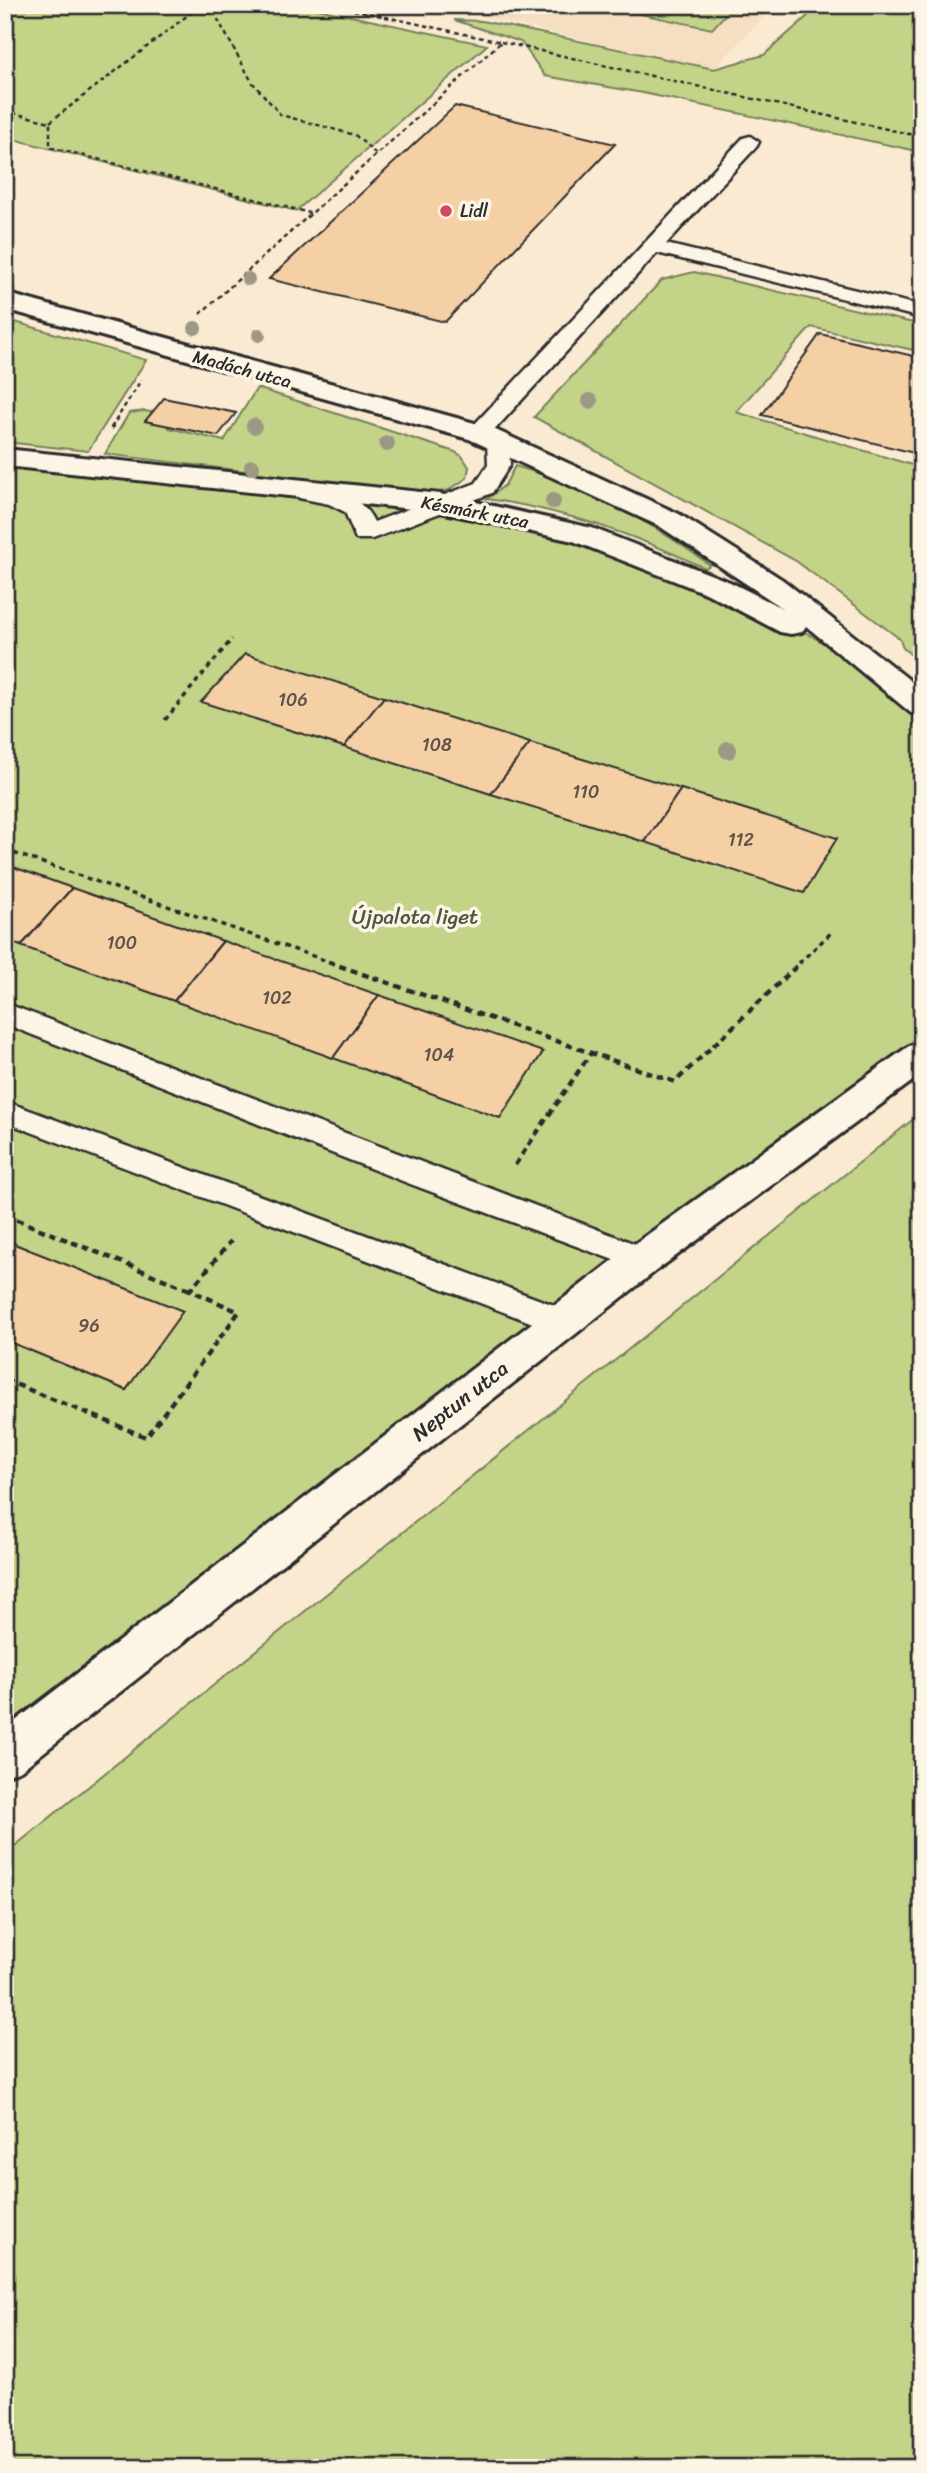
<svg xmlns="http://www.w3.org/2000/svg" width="927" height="2473" viewBox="0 0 927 2473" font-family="Sriracha,sans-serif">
<rect width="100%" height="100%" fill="#faead2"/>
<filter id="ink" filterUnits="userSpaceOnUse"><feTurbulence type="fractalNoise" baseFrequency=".0143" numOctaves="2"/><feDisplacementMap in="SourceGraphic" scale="14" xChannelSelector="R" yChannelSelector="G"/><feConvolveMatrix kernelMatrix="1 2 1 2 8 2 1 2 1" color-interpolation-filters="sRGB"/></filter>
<g filter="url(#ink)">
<polygon fill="#f5dec1" points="430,5 775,5 714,69"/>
<g fill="#c3d489" stroke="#77805a" stroke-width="2">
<polygon points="5,5 299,5 487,45 296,211 5,137"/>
<polygon points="598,5 734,5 712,29"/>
<polygon points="820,5 922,5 922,152 643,93 545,76 521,42 454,20 482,21 714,69 764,55"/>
<polygon points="694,272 922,325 922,352 811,327 736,412 922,468 922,664 903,648 900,639 796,561 534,417 662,280"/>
<polygon points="5,319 146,360 88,451 5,442"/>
<polygon points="257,388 455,452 462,456 469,467 467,478 449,490 430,494 105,454 129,413 145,411 162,414 169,428 224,441"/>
<polygon points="5,457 440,503 582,534 719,588 805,632 907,694 922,706 922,1055 5,1756 5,1340 126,1390 182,1311 5,1240"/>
<path d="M 515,466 C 584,486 652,522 710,565 L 705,568 C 635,535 565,510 487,499 L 505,485 Z"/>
<polygon points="922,1112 922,2468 5,2468 5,1854"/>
</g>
<g fill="#f6d0a5" stroke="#2b2b2b" stroke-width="2">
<polygon points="455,106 615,144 445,322 269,279"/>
<polygon points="820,334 922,358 922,455 762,415"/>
<polygon points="164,398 236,413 218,436 145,421"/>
<polygon points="245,654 384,697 344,747 201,702"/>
<polygon points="384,697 530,743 491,794 344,747"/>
<polygon points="530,743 681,789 645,842 491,794"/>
<polygon points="681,789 837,838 804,893 645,842"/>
<polygon points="5,864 72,888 21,946 5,940"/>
<polygon points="72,888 223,941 174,1001 21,946"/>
<polygon points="223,941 379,995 333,1058 174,1001"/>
<polygon points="379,995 543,1052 500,1118 333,1058"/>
<polygon points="12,1243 183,1311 126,1390 5,1340 5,1252"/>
</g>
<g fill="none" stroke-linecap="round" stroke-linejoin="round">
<g stroke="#2b2b2b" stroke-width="5">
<g id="lane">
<polygon points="750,136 759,142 757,146 666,244 922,306 922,318 657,253 487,438 471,438 468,433 471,428 743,138"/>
<path d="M 498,435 L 509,442 L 510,465 L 492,493 L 372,539 L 356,539 L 345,512 L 329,504 L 299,498 L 296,493 L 307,486 C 335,492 361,494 374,522 L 476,483 L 488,465 L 487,442 Z"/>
<polygon points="5,1003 654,1251 658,1259 654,1267 643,1271 405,1182 5,1024"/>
<polygon points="5,1101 573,1312 577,1321 573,1330 562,1333 551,1330 5,1122"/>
</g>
</g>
<g stroke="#2b2b2b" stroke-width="6">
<polygon id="street" points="922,1042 922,1074 657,1270 21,1770 5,1776 5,1729 629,1248 909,1046"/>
</g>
<g stroke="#2b2b2b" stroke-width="6">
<polygon id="secondary" points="5,293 489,427 679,514 783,580 922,690 922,716 911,713 806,626 802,632 791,634 780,632 708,594 573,541 440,512 5,466 5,449 440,494 592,528 730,582 784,609 659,526 469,439 5,309"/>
</g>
<g stroke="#2b2b2b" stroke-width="2.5" stroke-dasharray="4.5 3.5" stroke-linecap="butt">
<polyline points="210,5 252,82 281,115 355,135 376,154"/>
<polyline points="501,42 922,137"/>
<polyline points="5,111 50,122 50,147 310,213"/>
<polyline points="50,122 201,5"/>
<polyline points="200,314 501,42 331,5"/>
<polyline points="111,428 141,380"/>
</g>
<g stroke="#2b2b2b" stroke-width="3.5" stroke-dasharray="5 4.5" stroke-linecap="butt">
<polyline points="111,429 113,426"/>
<polyline points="165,720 232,639"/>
<polyline points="5,850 333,963"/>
<polyline points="799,963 833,931"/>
</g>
<g stroke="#2b2b2b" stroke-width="4.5" stroke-dasharray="7 5" stroke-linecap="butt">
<polyline points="328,962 675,1082 801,962"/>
<polyline points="515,1165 591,1053"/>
<polyline points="5,1215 190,1290"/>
<polyline points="5,1380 146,1437 239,1312 190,1290 231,1241"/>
</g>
<use href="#lane" fill="#fcf5e5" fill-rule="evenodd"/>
<use href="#street" fill="#fcf5e5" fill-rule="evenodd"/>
<use href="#secondary" fill="#fcf5e5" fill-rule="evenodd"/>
</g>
<g fill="#9d9883">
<circle cx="248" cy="279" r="7"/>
<circle cx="195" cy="328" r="7"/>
<circle cx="259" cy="335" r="7"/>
<circle cx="590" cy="401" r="8"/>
<circle cx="254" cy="426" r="8"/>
<circle cx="387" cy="444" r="8"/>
<circle cx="252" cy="467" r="8"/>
<circle cx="553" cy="501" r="8"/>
<circle cx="728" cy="750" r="9"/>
</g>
</g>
<circle fill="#d1495b" stroke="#fcf5e5" stroke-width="2.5" cx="446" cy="211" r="7"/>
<g text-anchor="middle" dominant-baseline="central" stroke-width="7" stroke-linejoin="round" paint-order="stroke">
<g font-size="18" fill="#2b2b2b" stroke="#fcf5e5" text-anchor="start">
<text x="460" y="211">Lidl</text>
</g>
<g font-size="18" fill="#2b2b2b" stroke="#fcf5e5">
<text transform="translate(242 369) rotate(15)">Madách utca</text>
<text transform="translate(475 512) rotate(11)">Késmárk utca</text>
</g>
<g font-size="18" fill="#5e544a">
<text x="293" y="700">106</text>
<text x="437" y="745">108</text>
<text x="586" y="792">110</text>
<text x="741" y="840">112</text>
<text x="122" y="943">100</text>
<text x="277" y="998">102</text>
<text x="439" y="1055">104</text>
<text x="89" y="1326">96</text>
</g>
<g font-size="21" fill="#515542" stroke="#fcf5e5">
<text x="415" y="917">Újpalota liget</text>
</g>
<g font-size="21" fill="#2b2b2b" stroke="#fcf5e5">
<text transform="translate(460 1401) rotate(-38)">Neptun utca</text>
</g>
</g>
<rect width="927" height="2473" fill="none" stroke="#fcf5e5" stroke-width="28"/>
<rect x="14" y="14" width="899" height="2445" fill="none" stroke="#2b2b2b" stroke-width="2.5" filter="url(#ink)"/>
</svg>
